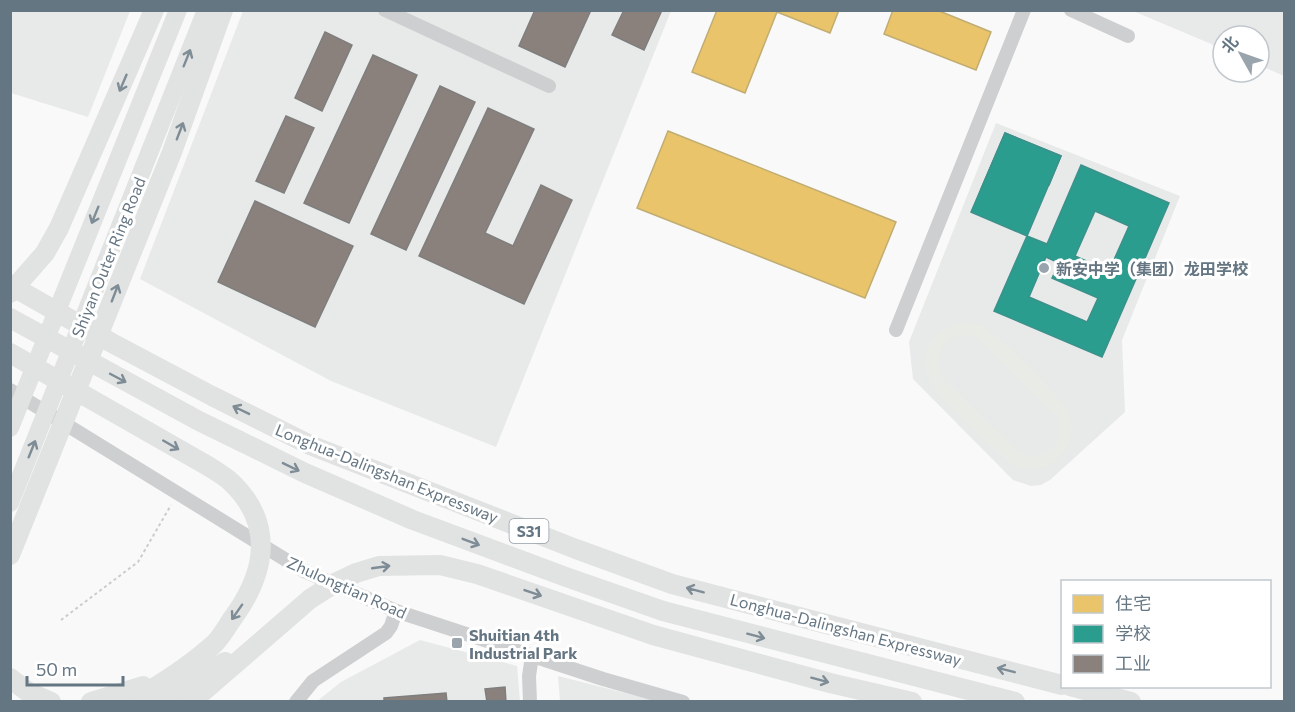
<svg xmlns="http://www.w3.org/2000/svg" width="1295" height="712" viewBox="0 0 1295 712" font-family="Commissioner,'Noto Sans SC',sans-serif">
<rect width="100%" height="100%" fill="#f9f9f9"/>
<g fill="#e8e9e9">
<polygon points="10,11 130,11 88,117 11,93"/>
<polygon points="243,11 671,11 496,447 331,381 140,279"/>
<polygon points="1133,11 1284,11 1284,76 1259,65 1259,36 1223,36 1223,49"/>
<polygon points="996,123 1180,196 1122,340 1125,412 1050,480 1041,485 1031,486 1013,480 913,379 909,342"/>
<polygon points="420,640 517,666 520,701 316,702 341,682"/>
<polygon points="558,676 657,701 560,701"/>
</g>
<path fill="#e8ebe6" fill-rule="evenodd" d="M 965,322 C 973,323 980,324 987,329 C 1000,337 1061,397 1067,410 C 1081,434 1064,465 1037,468 C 1028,470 1019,468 1011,463 C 998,454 937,394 930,382 C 915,353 936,326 965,322 ZM 965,335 L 979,338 L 1056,415 C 1067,442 1046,464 1019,453 L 941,376 C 933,356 943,338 965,335 Z"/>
<g fill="#e9c46a" stroke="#c1ad72" stroke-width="1.5">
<polygon points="717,10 839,10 830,33 777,12 745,93 692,72"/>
<polygon points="893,10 937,10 991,32 976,70 884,34"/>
<polygon points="668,131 896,222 865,298 637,208"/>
</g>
<g fill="#2a9d8f" stroke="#3c918b" stroke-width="1.5" fill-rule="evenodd">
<polygon points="1005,133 1061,156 1049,185 1028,176 1016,204 981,189"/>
<polygon points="1005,133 1061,156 1027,236 971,212"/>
<path d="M 1081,165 L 1169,203 L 1102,357 L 994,311 L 1027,236 L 1047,244 ZM 1095,211 L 1129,226 L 1109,271 L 1075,256 ZM 1046,257 L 1059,263 L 1052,278 L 1098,298 L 1087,322 L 1029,297 Z"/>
</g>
<g fill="#8a817c" stroke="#7f7e7e" stroke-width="1.5">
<polygon points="535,10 591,10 565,67 519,46"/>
<polygon points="624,10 662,10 644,50 612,35"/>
<polygon points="325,32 352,45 322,111 295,98"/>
<polygon points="373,55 417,75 349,223 304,203"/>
<polygon points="440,86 475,102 406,250 371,234"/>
<polygon points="488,108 534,129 485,233 513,246 541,185 572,200 524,304 419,256"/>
<polygon points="286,116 314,128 284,193 256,181"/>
<polygon points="255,201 353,246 315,327 218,282"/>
<polygon points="505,687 506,702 487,702 485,689"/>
<polygon points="446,693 447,702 384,702 384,698"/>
</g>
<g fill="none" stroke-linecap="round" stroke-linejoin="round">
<polyline stroke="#cbcccd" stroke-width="2" stroke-dasharray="3 3" stroke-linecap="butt" points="61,620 138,562 171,505"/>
<g stroke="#cecfd0" stroke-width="14">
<polyline points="385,10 549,86"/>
<polyline points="1071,10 1128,36"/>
<polyline points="896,330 1024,10"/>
<polyline points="10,390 304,571 396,611 603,679 683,702"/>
<polyline points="296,702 313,681 386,633 391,626 396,611"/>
<polyline points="530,702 529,676 532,656"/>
</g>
<g stroke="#e1e2e2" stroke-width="18">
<polyline points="10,428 178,10"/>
<polyline points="10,503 206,10"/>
</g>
<g stroke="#e1e2e2" stroke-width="20">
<polyline points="10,285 110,342 212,396 310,445 576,549 672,584 1062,685"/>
<polyline points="10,293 45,253 59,228 154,10"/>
<polyline points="10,318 199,421 305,473 413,520 566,577 663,611 1015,702"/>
<path d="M 10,353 L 208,466 C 216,471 225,476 231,482 C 274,523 266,571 235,615 C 228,624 222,637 213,645 C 188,667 159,686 129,702"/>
<polyline points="10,555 172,152 223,10"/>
<polyline points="10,678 28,692 51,702"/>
<polyline points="1070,686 1131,702"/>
<polyline points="91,702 143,686"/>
<polyline points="160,702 225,662"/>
<polyline points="191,702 310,599 335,583 356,573 379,566 440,565 477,574 653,635 830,683 912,702"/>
</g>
</g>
<defs><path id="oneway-shaft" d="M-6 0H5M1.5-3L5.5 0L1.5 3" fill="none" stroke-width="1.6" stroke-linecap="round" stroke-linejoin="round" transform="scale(1.5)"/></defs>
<g stroke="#7e8c96">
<use href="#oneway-shaft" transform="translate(187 58) rotate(-68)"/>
<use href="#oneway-shaft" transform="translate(123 83) rotate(113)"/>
<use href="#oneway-shaft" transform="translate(180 131) rotate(-69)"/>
<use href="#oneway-shaft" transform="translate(95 215) rotate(112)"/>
<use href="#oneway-shaft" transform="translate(115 293) rotate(-69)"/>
<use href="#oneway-shaft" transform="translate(118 378) rotate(28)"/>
<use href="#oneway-shaft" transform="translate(241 410) rotate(-154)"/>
<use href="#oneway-shaft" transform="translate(171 445) rotate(30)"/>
<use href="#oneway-shaft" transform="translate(32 449) rotate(-68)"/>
<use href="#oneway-shaft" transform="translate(291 467) rotate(26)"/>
<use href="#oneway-shaft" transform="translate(471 542) rotate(21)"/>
<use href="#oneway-shaft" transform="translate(381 567) rotate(-8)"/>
<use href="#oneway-shaft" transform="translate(695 590) rotate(-165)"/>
<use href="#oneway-shaft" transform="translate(533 593) rotate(19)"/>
<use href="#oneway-shaft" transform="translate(237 612) rotate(125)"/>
<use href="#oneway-shaft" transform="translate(756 636) rotate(15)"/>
<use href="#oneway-shaft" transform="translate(1006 670) rotate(-166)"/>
<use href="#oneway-shaft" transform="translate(820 680) rotate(15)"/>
</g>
<g fill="#99a4ac" stroke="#fff" stroke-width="2">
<circle cx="1044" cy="268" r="6"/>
<rect x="451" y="637" width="12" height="12" rx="3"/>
</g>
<g text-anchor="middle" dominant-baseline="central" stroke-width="6" stroke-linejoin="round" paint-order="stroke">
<rect fill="#fff" stroke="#939fa8" stroke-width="1.5" x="509.5" y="519" width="39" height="24" rx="4.5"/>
<g font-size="15" font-weight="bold" fill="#657683">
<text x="529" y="531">S31</text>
</g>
<g font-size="16" fill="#657683" stroke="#fff">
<text transform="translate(108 257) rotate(-68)">Shiyan Outer Ring Road</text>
<text transform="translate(387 473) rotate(22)">Longhua-Dalingshan Expressway</text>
<text transform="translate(347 587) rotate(24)">Zhulongtian Road</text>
<text transform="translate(846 629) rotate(15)">Longhua-Dalingshan Expressway</text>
</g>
<g font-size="16" font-weight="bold" fill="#657683" stroke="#fff" text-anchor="start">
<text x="1056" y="268">新安中学（集团）龙田学校</text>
<text x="469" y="634">Shuitian 4th<tspan x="469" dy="18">Industrial Park</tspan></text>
</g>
</g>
<rect width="1295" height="712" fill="none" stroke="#657683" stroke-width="24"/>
<rect x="1061" y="580" width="210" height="108" fill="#ffffff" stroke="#c1c8cd" stroke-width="1.5"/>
<rect x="1073" y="595" width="30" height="18" fill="#e9c46a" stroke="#c1c8cd" stroke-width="1.5"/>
<text x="1115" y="610" font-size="18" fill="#657683">住宅</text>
<rect x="1073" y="625" width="30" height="18" fill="#2a9d8f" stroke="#c1c8cd" stroke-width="1.5"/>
<text x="1115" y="640" font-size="18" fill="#657683">学校</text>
<rect x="1073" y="655" width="30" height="18" fill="#8a817c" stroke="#c1c8cd" stroke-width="1.5"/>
<text x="1115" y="670" font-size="18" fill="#657683">工业</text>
<g transform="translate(1241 54) rotate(310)"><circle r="28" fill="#ffffff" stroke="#c1c8cd" stroke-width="1.5"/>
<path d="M0-4.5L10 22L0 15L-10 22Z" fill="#99a4ac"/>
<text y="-9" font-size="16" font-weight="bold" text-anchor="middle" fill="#657683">北</text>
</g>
<path d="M27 676v9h96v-9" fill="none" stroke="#657683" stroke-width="3"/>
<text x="36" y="676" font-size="18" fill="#657683" stroke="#ffffff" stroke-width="4.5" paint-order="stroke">50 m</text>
</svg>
